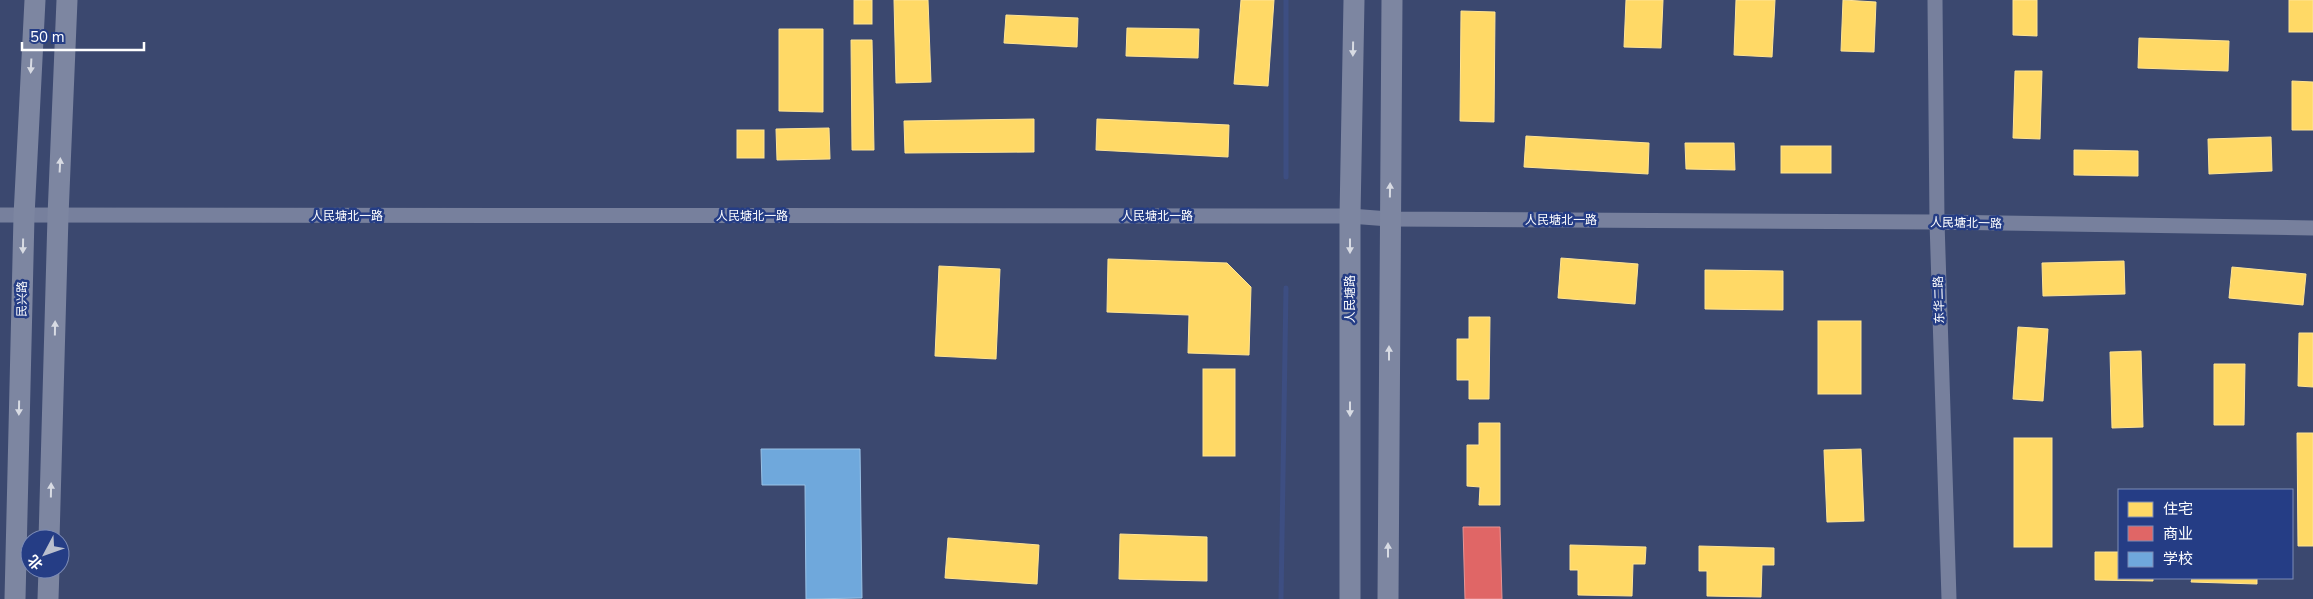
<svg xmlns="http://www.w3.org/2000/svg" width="2313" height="599" viewBox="0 0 2313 599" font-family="'Nunito Sans','Noto Sans SC',sans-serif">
<rect width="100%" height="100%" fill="#3b486f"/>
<g fill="#ffd966" stroke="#ffe494">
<rect x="854" y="0" width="18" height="24"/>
<polygon points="894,0 928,0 931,82 896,83"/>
<polygon points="1241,0 1274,0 1268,86 1234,84"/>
<polygon points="1626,0 1663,0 1661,48 1624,47"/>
<polygon points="1736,0 1775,0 1772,57 1734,55"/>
<polygon points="1843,0 1876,2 1874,52 1841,51"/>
<polygon points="2013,0 2037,0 2037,36 2013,35"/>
<rect x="2289" y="0" width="24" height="32"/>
<polygon points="1461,11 1495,12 1494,122 1460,121"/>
<polygon points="1006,15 1078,18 1077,47 1004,43"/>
<polygon points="1127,28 1199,29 1198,58 1126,56"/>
<polygon points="779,29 823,29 823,112 779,111"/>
<polygon points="2139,38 2229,41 2228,71 2138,68"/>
<polygon points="851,40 872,40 874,150 852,150"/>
<polygon points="2015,71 2042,71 2040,139 2013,138"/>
<polygon points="2292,81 2313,82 2313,130 2292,130"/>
<polygon points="1034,119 1034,152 905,153 904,121"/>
<polygon points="1097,119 1229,125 1228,157 1096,150"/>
<polygon points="829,128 830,159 777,160 776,129"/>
<rect x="737" y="130" width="27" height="28"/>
<polygon points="1526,136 1649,143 1648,174 1524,167"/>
<polygon points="2271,137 2272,171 2209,174 2208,139"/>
<polygon points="1685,143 1734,143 1735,170 1686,169"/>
<rect x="1781" y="146" width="50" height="27"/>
<polygon points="2074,150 2138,151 2138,176 2074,175"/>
<polygon points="1561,258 1638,264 1635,304 1558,298"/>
<polygon points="1108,259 1227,263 1251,287 1249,355 1188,353 1189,315 1107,312"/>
<polygon points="2124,261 2125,294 2043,296 2042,263"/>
<polygon points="939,266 1000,269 996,359 935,356"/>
<polygon points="2232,267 2306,274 2303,305 2229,298"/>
<polygon points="1705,270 1783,271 1783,310 1705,309"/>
<polygon points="1469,317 1490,317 1489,399 1469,399 1469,380 1457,380 1457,339 1469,339"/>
<rect x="1818" y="321" width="43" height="73"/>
<polygon points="2018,327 2048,329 2043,401 2013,399"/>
<polygon points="2299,333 2313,333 2313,387 2298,386"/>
<polygon points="2141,351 2143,427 2112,428 2110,352"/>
<polygon points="2214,364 2245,364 2244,425 2214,425"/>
<rect x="1203" y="369" width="32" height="87"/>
<polygon points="1479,423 1500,423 1500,505 1479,505 1480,487 1467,486 1467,445 1479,445"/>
<polygon points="2297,433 2313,433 2313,546 2298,546"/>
<rect x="2014" y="438" width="38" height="109"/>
<polygon points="1861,449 1864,521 1827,522 1824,450"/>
<polygon points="1120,534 1207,537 1207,581 1119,579"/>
<polygon points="948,538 1039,545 1037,584 945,578"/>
<polygon points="1570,545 1646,547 1645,564 1633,564 1632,596 1578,595 1578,570 1570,570"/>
<polygon points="1699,546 1774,548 1774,565 1762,565 1761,597 1707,596 1707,571 1699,571"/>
<polygon points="2095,552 2119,552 2119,578 2153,578 2153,581 2095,580"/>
<polygon points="2192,578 2257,578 2257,584 2191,582"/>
</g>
<polygon fill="#e06666" stroke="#e99494" points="1463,527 1500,527 1502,599 1465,599"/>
<polygon fill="#6fa8dc" stroke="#9ac2e6" points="761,449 860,449 862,598 806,599 805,485 762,485"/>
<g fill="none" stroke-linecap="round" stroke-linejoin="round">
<g stroke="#3d4e82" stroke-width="5">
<polyline points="1286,177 1286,0"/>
<polyline points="1281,599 1286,288"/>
</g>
<g stroke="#77809d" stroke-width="15">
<polyline points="1935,0 1937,222 1949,599"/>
<polyline points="0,215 1350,216 1389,219 1937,222 2313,228"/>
</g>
<g stroke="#7d86a1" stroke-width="21">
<polyline points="49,539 58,216 67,0"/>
<polyline points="15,599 24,216 35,0"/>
<polyline points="48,599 49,569"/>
<polyline points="1350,599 1350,216 1354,0"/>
<polyline points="1388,599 1392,0"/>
</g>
</g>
<defs><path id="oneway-solid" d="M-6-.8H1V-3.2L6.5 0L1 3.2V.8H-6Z" transform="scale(1.25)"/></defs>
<g fill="#d8dbe3">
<use href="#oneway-solid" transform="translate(1353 49) rotate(91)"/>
<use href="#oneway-solid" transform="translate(31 66) rotate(93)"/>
<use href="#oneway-solid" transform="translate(60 165) rotate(-87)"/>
<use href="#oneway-solid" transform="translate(1390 190) rotate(-89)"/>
<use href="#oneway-solid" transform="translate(23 246) rotate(91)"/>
<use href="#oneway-solid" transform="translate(1350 246) rotate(90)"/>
<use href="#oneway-solid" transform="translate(55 328) rotate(-89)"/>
<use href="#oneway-solid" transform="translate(1389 353) rotate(-90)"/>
<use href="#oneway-solid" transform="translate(19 408) rotate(91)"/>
<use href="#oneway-solid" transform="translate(1350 409) rotate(90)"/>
<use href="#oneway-solid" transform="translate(51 490) rotate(-89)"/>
<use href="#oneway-solid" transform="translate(1388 550) rotate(-90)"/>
</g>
<g text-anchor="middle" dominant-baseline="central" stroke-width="5" stroke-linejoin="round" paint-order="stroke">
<g font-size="12" fill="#fff" stroke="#253d85">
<text x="347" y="216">人民塘北一路</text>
<text x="752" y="216">人民塘北一路</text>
<text x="1157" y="216">人民塘北一路</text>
<text x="1561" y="220">人民塘北一路</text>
<text transform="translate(1966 223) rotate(1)">人民塘北一路</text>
<text transform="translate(22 299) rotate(-89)">民兴路</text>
<text transform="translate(1350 299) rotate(-90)">人民塘路</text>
<text transform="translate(1939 300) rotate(-92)">东华二路</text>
</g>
</g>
<rect x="2118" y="489" width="175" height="90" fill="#253d85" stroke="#7c8bb6"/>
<rect x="2128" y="502" width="25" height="15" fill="#ffd966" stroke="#7c8bb6"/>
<text x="2163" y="514" font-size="15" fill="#ffffff">住宅</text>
<rect x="2128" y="526" width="25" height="15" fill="#e06666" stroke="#7c8bb6"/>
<text x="2163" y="539" font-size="15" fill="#ffffff">商业</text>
<rect x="2128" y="552" width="25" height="15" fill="#6fa8dc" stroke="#7c8bb6"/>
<text x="2163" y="564" font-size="15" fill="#ffffff">学校</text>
<g transform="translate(45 554) rotate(229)"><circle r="24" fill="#253d85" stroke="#7c8bb6"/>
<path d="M0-4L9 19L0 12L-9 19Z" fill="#babfcd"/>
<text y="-8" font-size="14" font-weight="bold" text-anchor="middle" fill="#ffffff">北</text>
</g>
<path d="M22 42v8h122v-8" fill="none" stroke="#ffffff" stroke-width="2.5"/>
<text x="30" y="42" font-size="15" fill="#ffffff" stroke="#253d85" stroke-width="4" paint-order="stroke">50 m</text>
</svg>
